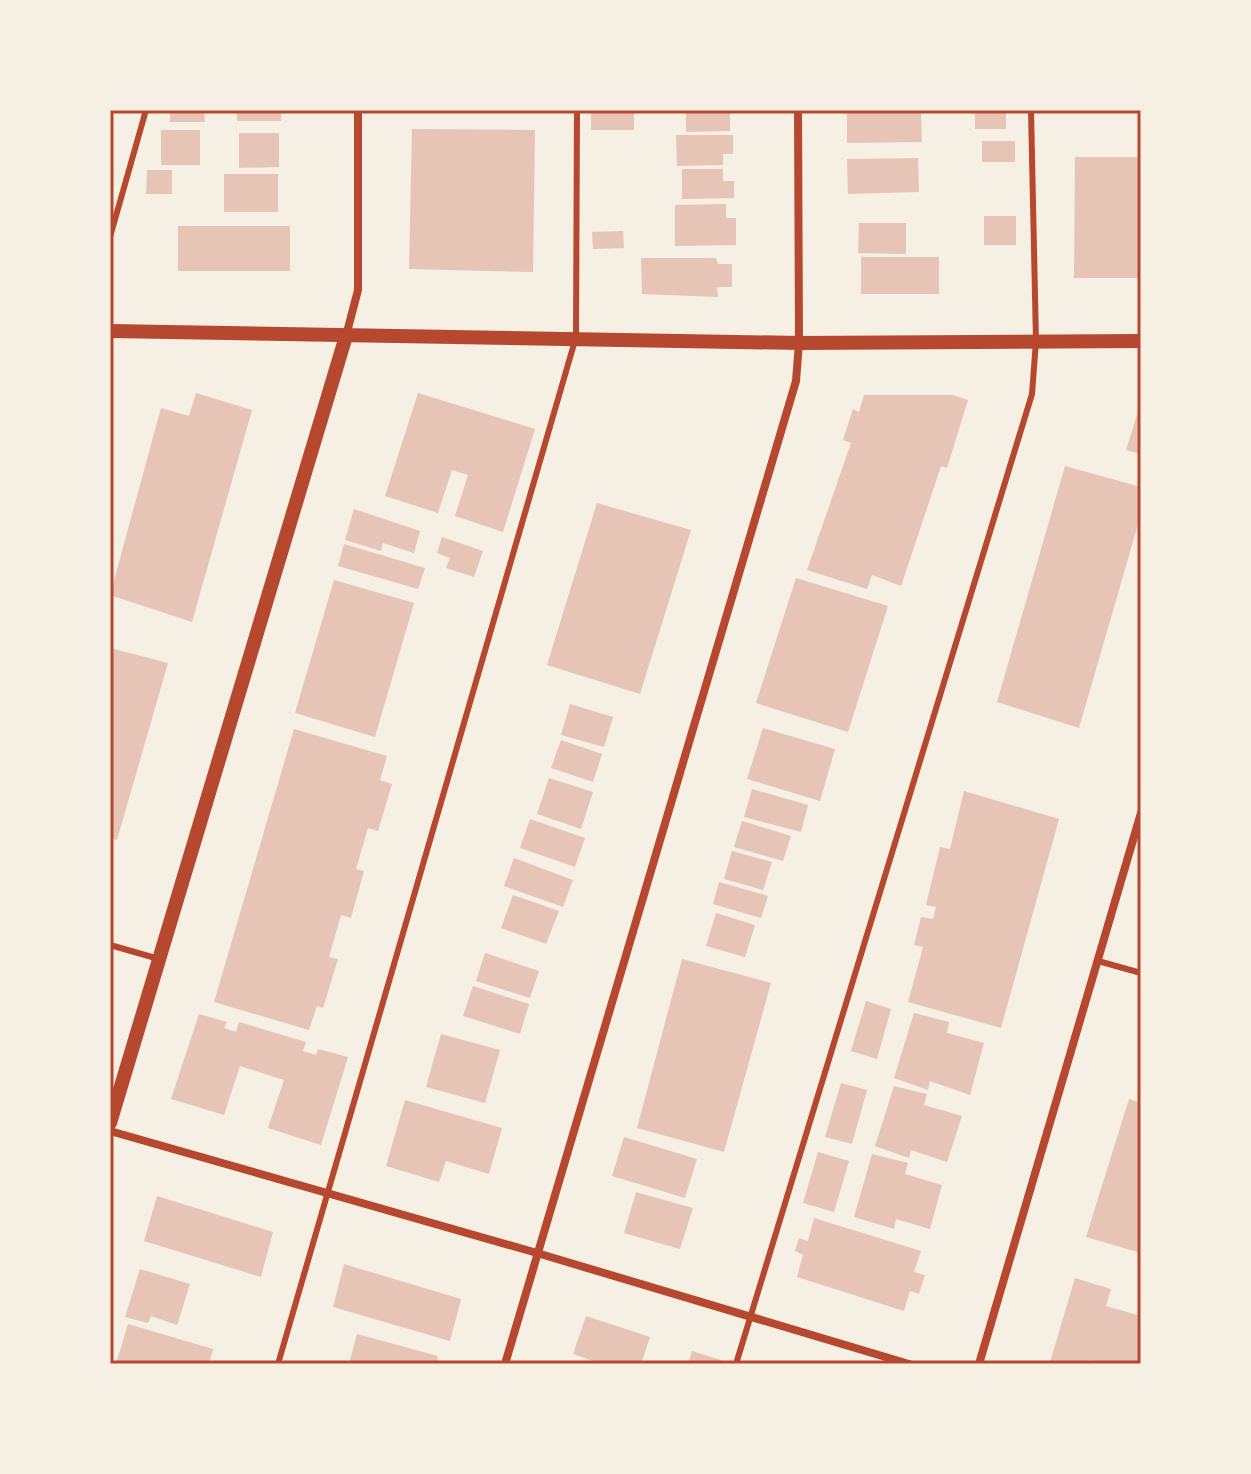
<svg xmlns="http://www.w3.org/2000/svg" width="1251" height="1474" viewBox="0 0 1251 1474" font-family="'Asap Condensed',sans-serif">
<rect width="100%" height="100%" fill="#f6efe4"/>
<g fill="#e6c5b7">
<polygon points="170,110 204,110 205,122 170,122"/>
<rect x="237" y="110" width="44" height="11"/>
<rect x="591" y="110" width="43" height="20"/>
<polygon points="686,110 730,110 730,131 686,132"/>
<polygon points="847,110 921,110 922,142 847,143"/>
<rect x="975" y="110" width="31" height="19"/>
<polygon points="412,129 535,130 533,272 409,269"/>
<rect x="161" y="130" width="39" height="35"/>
<polygon points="239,133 279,133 279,167 239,168"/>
<polygon points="676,135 733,135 733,154 723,154 723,165 677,166"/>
<rect x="982" y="141" width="33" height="21"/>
<polygon points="1075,157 1141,157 1141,278 1074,278"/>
<polygon points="918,158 919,192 848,194 847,159"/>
<polygon points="682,169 723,169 723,181 734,181 734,198 682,199"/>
<polygon points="147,170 172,170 172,194 146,194"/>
<rect x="224" y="174" width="54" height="38"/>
<polygon points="726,204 726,218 736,218 736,245 675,246 675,205"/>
<rect x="984" y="216" width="32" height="29"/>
<polygon points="859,223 906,223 906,254 858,253"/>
<rect x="178" y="226" width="112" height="45"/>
<polygon points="623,231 624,248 593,249 592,232"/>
<rect x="861" y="257" width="78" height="37"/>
<polygon points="641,258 716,258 718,264 732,264 732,287 717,287 718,297 642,294"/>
<polygon points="196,393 252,410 192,622 110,595 161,408 189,416"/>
<polygon points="418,393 535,429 503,532 455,516 468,475 452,470 438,513 385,496"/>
<polygon points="864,395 953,395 968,400 947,468 941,466 901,586 872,575 867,589 807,570 851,443 843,440 853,409 859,412"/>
<polygon points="1140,405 1141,405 1141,454 1126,450"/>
<polygon points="1065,466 1141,487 1141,514 1079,728 997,702"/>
<polygon points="597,503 691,530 640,694 547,665"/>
<polygon points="354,509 420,531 414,553 383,543 381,551 345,540"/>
<polygon points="442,537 483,551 474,577 446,568 450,558 437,553"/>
<polygon points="344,544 425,568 418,589 338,566"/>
<polygon points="796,578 888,606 848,732 756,703"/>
<polygon points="334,580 414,603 375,737 295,713"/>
<polygon points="110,648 168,663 117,840 110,838"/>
<polygon points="570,704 613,717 604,747 561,735"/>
<polygon points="763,728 835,749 820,801 747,779"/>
<polygon points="294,729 387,756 380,780 392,784 378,831 368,828 356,869 364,871 351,918 341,915 329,957 338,959 323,1008 317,1006 309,1030 214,1002"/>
<polygon points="561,740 602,754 593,782 551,768"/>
<polygon points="549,778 593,792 581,829 537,814"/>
<polygon points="752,789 808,805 801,832 744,817"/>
<polygon points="964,791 1059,819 1001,1028 908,1002 923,947 914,945 921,917 933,919 936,907 926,905 940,847 950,849"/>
<polygon points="530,819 585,838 575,867 520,848"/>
<polygon points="742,821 791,836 783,861 734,847"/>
<polygon points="732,851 772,862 763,890 724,879"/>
<polygon points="514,858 573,880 563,907 504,886"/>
<polygon points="719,882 768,896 761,918 713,904"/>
<polygon points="513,895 559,911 546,944 501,928"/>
<polygon points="716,913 755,925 745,957 706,946"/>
<polygon points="485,953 539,971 530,998 476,981"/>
<polygon points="682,959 771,983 724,1152 637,1128"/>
<polygon points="473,986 529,1004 520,1034 463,1016"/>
<polygon points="866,1001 891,1009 877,1059 851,1051"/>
<polygon points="914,1013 949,1022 947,1033 984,1043 970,1095 930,1081 928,1090 894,1078"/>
<polygon points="199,1014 227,1022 224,1028 236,1032 239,1022 306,1042 303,1051 316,1055 318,1049 348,1057 321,1145 268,1128 284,1080 240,1066 224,1115 171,1099"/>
<polygon points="441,1034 500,1050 485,1103 426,1087"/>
<polygon points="841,1083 867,1090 852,1144 825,1137"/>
<polygon points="894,1086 927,1094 924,1105 962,1116 947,1162 911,1150 909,1158 875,1146"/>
<polygon points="1129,1099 1141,1103 1141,1253 1086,1237"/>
<polygon points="405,1100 502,1128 489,1174 446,1161 439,1182 386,1166"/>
<polygon points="624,1137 697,1159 685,1198 612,1176"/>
<polygon points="818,1152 849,1161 834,1212 803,1203"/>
<polygon points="872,1154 908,1163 905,1174 942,1185 930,1229 896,1219 894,1229 854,1217"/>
<polygon points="636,1192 693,1208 680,1249 624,1233"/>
<polygon points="157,1196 273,1232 261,1277 144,1241"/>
<polygon points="814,1218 921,1251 914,1272 925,1275 919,1294 910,1291 904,1311 797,1277 803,1255 795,1251 799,1238 808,1241"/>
<polygon points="344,1264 461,1299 450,1341 333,1307"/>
<polygon points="140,1269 190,1284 177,1325 151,1316 148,1323 125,1317"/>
<polygon points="1075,1278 1111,1289 1106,1306 1141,1316 1141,1364 1102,1364 1089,1360 1088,1364 1050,1362"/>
<polygon points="586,1316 650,1337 641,1364 602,1364 573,1354"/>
<polygon points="128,1324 213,1349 209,1364 116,1364"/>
<polygon points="357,1334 438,1356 436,1364 349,1364"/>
<polygon points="692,1351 721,1360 720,1364 688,1364"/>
</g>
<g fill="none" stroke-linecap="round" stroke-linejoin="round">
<g stroke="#b5482f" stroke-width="6">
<polyline points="110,237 146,110"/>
<polyline points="110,945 159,959"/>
<polyline points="1098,961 1141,973"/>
<polyline points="278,1364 576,337 577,110"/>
<polyline points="736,1364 1032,394 1036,341 1031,110"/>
</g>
<g stroke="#b5482f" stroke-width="8">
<polyline points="346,336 358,290 358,110"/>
<polyline points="110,1131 537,1253 909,1364"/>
<polyline points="505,1364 796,381 799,343 798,110"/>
<polyline points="979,1364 1141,813"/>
</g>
<g stroke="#b5482f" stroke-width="14">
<polyline points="110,331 799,343 1141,341"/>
<polyline points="110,1123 346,336"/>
</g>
</g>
<rect width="1251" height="1474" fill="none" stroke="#f6efe4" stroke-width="224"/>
<rect x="112" y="112" width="1027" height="1250" fill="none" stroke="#b5482f" stroke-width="3"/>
</svg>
